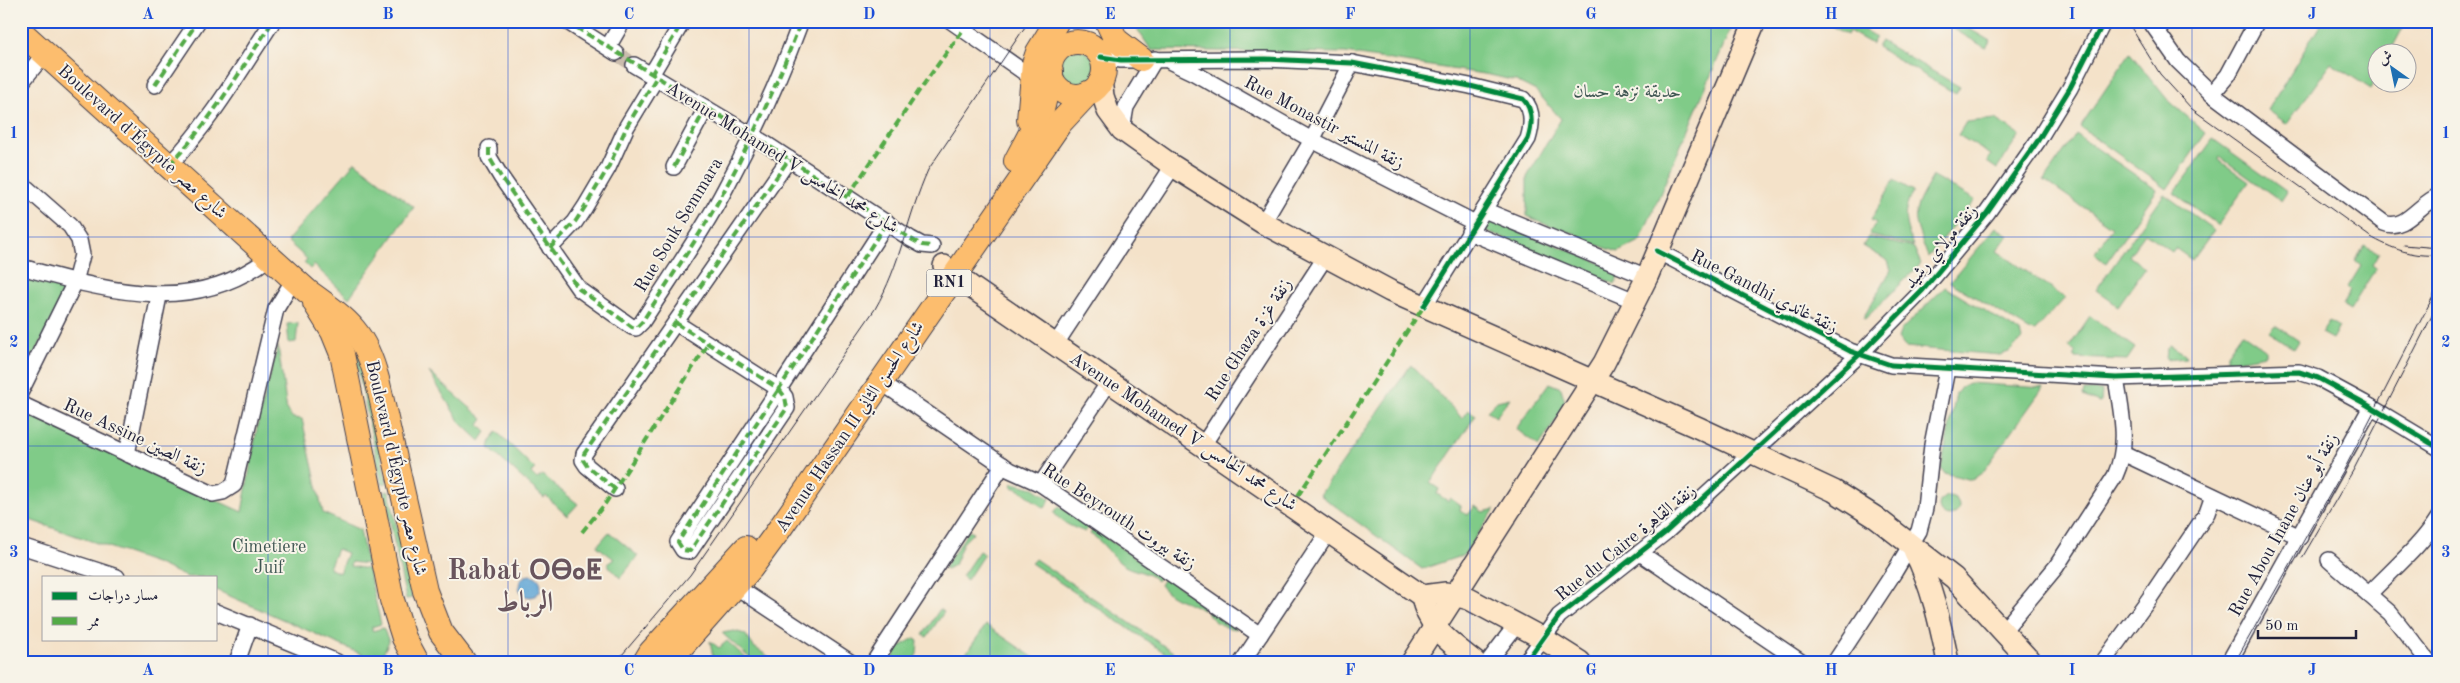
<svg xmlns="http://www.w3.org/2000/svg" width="2460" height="683" viewBox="0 0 2460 683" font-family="'Old Standard TT',Amiri,'Noto Sans Tifinagh',serif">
<rect width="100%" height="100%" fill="#f7f3e8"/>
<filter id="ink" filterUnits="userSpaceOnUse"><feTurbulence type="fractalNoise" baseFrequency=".02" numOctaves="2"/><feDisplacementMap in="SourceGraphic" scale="10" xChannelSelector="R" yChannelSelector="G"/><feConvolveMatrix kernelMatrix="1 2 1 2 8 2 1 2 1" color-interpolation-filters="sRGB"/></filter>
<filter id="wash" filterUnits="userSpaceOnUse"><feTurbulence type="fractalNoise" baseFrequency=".0096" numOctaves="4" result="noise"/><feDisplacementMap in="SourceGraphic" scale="20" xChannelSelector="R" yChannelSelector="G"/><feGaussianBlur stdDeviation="1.12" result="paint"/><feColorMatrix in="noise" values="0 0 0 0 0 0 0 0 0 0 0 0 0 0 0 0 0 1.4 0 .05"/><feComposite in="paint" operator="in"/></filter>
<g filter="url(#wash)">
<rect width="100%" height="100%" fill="#f4e2c9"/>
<g fill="#80cb88" stroke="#517662" fill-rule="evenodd">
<polygon points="1132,21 1734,21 1640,241 1618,252 1579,239 1576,234 1549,226 1527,216 1527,177 1561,119 1536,91 1516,81 1490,75 1345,53 1151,50"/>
<polygon points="1823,21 1848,21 1876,37 1872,44 1849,31 1847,35"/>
<polygon points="1940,21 1956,21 1990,41 1986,48"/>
<polygon points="2322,21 2406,22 2390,52 2378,52 2377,77 2371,89 2331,63 2287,124 2268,110"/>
<polygon points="1881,41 1960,87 1956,94 1877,47"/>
<circle cx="1076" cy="68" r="19"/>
<polygon points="2130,53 2167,99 2206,133 2167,189 2080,127"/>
<polygon points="1995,119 2020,135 1997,169 1987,162 1991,155 1958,135 1966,122"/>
<polygon points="2076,134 2157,190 2106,263 2094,254 2112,227 2044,180"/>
<polygon points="2213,139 2287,192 2281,201 2220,157 2219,160 2249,182 2218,225 2174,193"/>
<polygon points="355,162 414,207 349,298 314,265 310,269 304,263 307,259 287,241"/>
<path d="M 1933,176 L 1975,200 L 1928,257 C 1912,213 1909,217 1933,176 Z"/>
<path d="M 1894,180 L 1913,191 C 1901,215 1905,222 1913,246 L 1869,235 L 1876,223 L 1871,220 Z"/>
<polygon points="2164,194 2214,230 2192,260 2175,248 2172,252 2145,233 2129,256 2145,268 2118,306 2096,290"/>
<polygon points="1487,217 1620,271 1615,284 1482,229"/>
<polygon points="1996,227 2008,235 1997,251 2065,298 2035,331 2029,330 1950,282"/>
<polygon points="1868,237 1914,248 1921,264 1865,319 1863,318 1891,270 1888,261 1863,246"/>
<polygon points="2365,245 2379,253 2372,265 2376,268 2350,310 2342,305 2351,290 2348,287 2361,266 2355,261"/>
<polygon points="21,278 66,290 21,384"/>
<polygon points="1945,287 2020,332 2022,339 2009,352 2000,355 1905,347 1898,338 1901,330"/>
<polygon points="2090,316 2135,348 2127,360 2075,358 2075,351 2069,347"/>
<polygon points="2329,321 2339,327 2332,339 2321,333"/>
<polygon points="298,323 296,342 289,343 287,324"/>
<polygon points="2275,325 2299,341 2294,349 2269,332"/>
<polygon points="2242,333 2265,349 2265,355 2233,361 2227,360 2227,354"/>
<polygon points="2170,345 2185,354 2186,358 2166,360 2167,348"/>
<path d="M 278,346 L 287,411 L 293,418 L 302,419 L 323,513 L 360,530 L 367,564 L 351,562 L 350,566 L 368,569 L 381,624 L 372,627 L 372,631 L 383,628 L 389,641 L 380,660 L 377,661 L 216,590 L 216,577 L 186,577 L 158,564 L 21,517 L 21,410 L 242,512 L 259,417 ZM 337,549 L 347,553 L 339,573 L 329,568 Z"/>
<polygon points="353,346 359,353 387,483 382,484"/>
<polygon points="1411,365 1462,418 1468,410 1476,415 1430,483 1439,489 1437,494 1448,501 1450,498 1461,506 1460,510 1468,515 1475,506 1483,512 1495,509 1464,555 1422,569 1320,495"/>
<polygon points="429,372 483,419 479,425 486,432 480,441 459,421"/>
<polygon points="1549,383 1561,388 1566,405 1539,446 1516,429"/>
<polygon points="1969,383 2043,388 1983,472 1972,480 1944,473 1941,468 1956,394 1962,386"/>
<polygon points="2084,390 2102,391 2101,402 2099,403 2083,396"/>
<polygon points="1510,398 1496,417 1487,411 1497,401"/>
<polygon points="497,432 535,469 531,473 537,479 542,475 578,504 567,516 546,496 544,498 489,448 491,440"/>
<path d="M 1013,483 L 1034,488 L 1050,499 L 1045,508 C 1032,502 1026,490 1012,487 Z"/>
<polygon points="389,491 412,598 406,599 384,492"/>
<circle cx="1949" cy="506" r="10"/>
<path d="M 1059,506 L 1089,526 L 1085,532 C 1073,527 1063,524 1054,513 Z"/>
<path d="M 1093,529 L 1161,575 L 1157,581 C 1147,571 1136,572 1125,566 C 1111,558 1105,542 1090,534 Z"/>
<polygon points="969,530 974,532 963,543 954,565 947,569 944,568"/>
<polygon points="609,532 638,556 620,578 607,564 614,559 597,546"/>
<polygon points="979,551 984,554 967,580 962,576"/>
<polygon points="1035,559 1176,654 1174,659 1031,563"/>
<path d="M 1165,577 L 1206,605 L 1203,610 C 1187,600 1172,601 1160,585 Z"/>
<path d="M 1210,608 L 1235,626 L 1236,629 C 1222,628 1215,622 1206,612 Z"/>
<polygon points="940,609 944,612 927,637 923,635"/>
<polygon points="986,625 1040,662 960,662"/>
<polygon points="734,631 745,634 754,647 777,662 754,662 722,633"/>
<polygon points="914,638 918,641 917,654 913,662 891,662 898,648"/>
<polygon points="710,641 719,648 727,641 748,660 714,662"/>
</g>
<circle fill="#60a6d6" stroke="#416488" cx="530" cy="586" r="11"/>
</g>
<g filter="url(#ink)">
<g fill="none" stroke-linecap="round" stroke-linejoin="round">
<polyline stroke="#cabcad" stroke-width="15" stroke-dasharray="15 8" stroke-linecap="butt" points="616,53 634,65"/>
<g stroke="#423f50" stroke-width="18">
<g id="street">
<polyline points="566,21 616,53"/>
<polyline points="951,21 1031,77"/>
<path d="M 2150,21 L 2178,61 L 2212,94 L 2384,223 C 2405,232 2420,202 2439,196"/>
<polyline points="608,47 623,21"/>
<path d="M 1101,57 L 1121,60 L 1266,59 L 1352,63 L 1470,86 L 1523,99 C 1534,110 1532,126 1528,139 L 1424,306"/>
<polyline points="1171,62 1194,73 1312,140 1475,223"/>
<polyline points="634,65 766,144 911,239 922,245 932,246"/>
<polyline points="651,75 683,21"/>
<polyline points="21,83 45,53"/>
<polyline points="155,85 198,21"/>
<polyline points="2212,94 2228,75 2257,21"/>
<polyline points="1122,130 1126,107 1155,59"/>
<path d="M 489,148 L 489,157 L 501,177 L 579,289 L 632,327 L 636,328 L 642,322 C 670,278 701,235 725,189 C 754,135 780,78 801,21"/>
<path d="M 169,165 C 210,123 240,71 273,21"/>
<polyline points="674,167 706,108"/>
<polyline points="21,183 70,226 79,240 82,255 75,282 21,391"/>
<polyline points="1484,210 1647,277"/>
<polyline points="1263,223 1312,140 1352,63"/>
<polyline points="1469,232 1635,301"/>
<polyline points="550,248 575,222 585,207 608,168 627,126 656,78"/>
<polyline points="1657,251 1850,351 1891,365 2116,378 2299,372 2318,378 2364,403 2439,448"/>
<path d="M 21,267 C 106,290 193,318 270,257"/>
<polyline points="676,323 779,389 887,222"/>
<polyline points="1055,345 1173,166"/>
<polyline points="881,382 1010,470 1041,484 1260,635"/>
<polygon points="779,389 785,397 787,408 690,551 683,550 678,542"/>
<polyline points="21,402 25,406 213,494 223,492 234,485 276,309 294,279"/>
<polyline points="1203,445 1326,256"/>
<polyline points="2123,453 2300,537"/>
<polyline points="127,454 159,296"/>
<polyline points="1041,484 1109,382"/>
<polyline points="615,489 587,466 583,460 584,454 789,159"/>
<polyline points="21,546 117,577"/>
<polyline points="1640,553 1801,662"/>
<polyline points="2329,560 2390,613 2429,662"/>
<polyline points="744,592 850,662"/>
<path d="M 2369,594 C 2393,569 2421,546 2439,517"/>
<polyline points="216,612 337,662"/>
<path d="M 2003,631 L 2056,567 L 2115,476 C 2130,443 2121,412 2116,378"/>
<polyline points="237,662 250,625"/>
<polyline points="874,662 1003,465"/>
<polyline points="1242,662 1329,531"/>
<polyline points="1488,662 1517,624"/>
<polyline points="1526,662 1559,616 1666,532 1859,355 1923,290 1987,213 2037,142 2070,88 2104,21"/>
<polyline points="1835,662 1895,571 1919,531 1925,508 1932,445 1947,369"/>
<polyline points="2103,662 2149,599 2207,513 2213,496"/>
<polyline points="2229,662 2371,407"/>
</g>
</g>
<g stroke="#423f50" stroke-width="24">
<g id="secondary">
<polyline points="1101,80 1103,96 1108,111 1122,130 1173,166 1263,223 1390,291 1699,428 1834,491 1875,517 1954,578 2031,662"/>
<polyline points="944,266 974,289 1422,596 1446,593 1469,599 1542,638 1580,662"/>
<path d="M 1914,550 C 1932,586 1940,623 1948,662"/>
<path d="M 1422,596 C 1427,628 1451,643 1475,662"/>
<polyline points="1412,662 1604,363 1647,277 1755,21"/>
</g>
</g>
<g stroke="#423f50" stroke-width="26">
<g id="primary">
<polyline points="1107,21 1116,40 1141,59"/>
<path d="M 21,32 L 307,291 C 347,320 364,330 377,379 L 425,591 L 441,632 L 464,662"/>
<circle cx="1077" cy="69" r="27"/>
<polyline points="1029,120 1034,64 1038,52 1057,21"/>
<polyline points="1016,161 1041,114 1051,72"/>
<polyline points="315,303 333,332 342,354 392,600 404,638 417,662"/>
<polyline points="672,657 751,568 776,534 1060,123 1088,93"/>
<polyline points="645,662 651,652 746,548"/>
</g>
</g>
<use href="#street" stroke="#fff" stroke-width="15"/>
<use href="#secondary" stroke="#fee5c5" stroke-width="21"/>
<use href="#primary" stroke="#fcbd6e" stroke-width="24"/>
<g stroke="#22223b" stroke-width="1">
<path d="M 2127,21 L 2160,74 L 2192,109 L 2369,236 C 2392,249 2413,257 2439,255"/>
<polyline points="2404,245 2439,248"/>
<polyline points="2302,558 2354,469 2439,302"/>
<path d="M 616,662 L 690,575 L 875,309 C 901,264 907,217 928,170 L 1029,21"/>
<polyline points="2235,662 2346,466 2439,285"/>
</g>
<g stroke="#53aa46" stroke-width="4" stroke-dasharray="8 4" stroke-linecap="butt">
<polyline points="566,21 766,144 911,239 922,245 932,246"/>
<polyline points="651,75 683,21"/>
<polyline points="155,85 198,21"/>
<path d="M 489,148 L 489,157 L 501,177 L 579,289 L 632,327 L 636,328 L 642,322 C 670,278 701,235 725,189 C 754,135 780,78 801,21"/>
<path d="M 169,165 C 210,123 240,71 273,21"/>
<polyline points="674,167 706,108"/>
<polyline points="848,196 921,88 963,30"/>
<polyline points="550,248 575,222 585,207 608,168 627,126 656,78"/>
<polyline points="676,323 779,389 887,222"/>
<polygon points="779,389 785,397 787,408 690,551 683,550 678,542"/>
<polyline points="615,489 587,466 583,460 584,454 789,159"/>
<polyline points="1291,506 1424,306"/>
<polyline points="582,532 605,504 708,344"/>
</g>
<g stroke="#f7f3e8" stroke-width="8">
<g id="cycleway">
<path d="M 1101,57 L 1121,60 L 1266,59 L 1352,63 L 1470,86 L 1523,99 C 1534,110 1532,126 1528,139 L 1424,306"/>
<polyline points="1657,251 1850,351 1891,365 2116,378 2299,372 2318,378 2364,403 2439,448"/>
<polyline points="1526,662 1559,616 1666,532 1859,355 1923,290 1987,213 2037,142 2070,88 2104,21"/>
</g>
</g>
<use href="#cycleway" stroke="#00873e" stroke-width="5"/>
</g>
</g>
<path fill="none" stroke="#1d4ed8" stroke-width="1" stroke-opacity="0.55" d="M 268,21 L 268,662M 508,21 L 508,662M 749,21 L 749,662M 990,21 L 990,662M 1230,21 L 1230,662M 1470,21 L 1470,662M 1711,21 L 1711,662M 1952,21 L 1952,662M 2192,21 L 2192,662M 21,237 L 2439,237M 21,446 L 2439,446"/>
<g text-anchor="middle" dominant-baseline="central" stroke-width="4" stroke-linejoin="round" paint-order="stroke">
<rect fill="#f7f3e8" stroke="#62616f" stroke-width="1" x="926.5" y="269.5" width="45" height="27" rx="4"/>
<g font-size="16" font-weight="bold" fill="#22223b">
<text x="949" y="283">RN1</text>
</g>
<g font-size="18" fill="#3e5552" stroke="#f7f3e8">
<text x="1627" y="92">حديقة نزهة حسان</text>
<text x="269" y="547">Cimetiere<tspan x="269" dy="21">Juif</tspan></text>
</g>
<g font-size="18" fill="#22223b" stroke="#f7f3e8">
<text transform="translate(1324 123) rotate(28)">Rue Monastir زنقة المنستير</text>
<text transform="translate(142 142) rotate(42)">Boulevard d'Égypte شارع مصر</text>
<text transform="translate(782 158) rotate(32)">Avenue Mohamed V شارع محمد الخامس</text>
<text transform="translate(679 225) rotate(-59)">Rue Souk Semmara</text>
<text transform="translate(1941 247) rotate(-50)">زنقة مولاي رشيد</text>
<text transform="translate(1764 292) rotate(27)">Rue Gandhi زنقة غاندي</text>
<text transform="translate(1249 340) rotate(-57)">Rue Ghaza زنقة غزة</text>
<text transform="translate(850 427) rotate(-56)">Avenue Hassan II شارع الحسن الثاني</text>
<text transform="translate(1183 432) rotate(34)">Avenue Mohamed V شارع محمد الخامس</text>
<text transform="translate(135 437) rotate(25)">Rue Assine زنقة الصين</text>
<text transform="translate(396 468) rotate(77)">Boulevard d'Égypte شارع مصر</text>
<text transform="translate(1119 517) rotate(33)">Rue Beyrouth زنقة بيروت</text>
<text transform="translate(2284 525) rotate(-61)">Rue Abou Inane زنقة أبو عنان</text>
<text transform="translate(1626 543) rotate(-39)">Rue du Caire زنقة القاهرة</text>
</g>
<g font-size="28" font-weight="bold" fill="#69555d" stroke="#f7f3e8">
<text x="525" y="572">Rabat ⵔⴱⴰⵟ<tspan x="525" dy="32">الرباط</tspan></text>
</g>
</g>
<rect width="2460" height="683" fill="none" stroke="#f7f3e8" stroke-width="55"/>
<rect x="42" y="576" width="175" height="65" fill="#f7f3e8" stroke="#a29fa3"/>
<rect x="52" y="592" width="25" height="8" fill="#00873e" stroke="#a29fa3"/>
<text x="88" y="600" font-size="15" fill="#22223b">مسار دراجات</text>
<rect x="52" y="617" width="25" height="8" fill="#53aa46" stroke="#a29fa3"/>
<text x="88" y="626" font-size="15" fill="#22223b">ممر</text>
<g transform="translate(2392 68) rotate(327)"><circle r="24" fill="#f7f3e8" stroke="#a29fa3"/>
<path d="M0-4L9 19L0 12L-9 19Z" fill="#1f6fb2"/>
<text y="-8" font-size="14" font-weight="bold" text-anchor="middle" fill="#22223b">ش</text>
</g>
<path d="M2258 630v8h98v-8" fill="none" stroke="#22223b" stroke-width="2.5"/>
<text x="2265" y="630" font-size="15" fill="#22223b" stroke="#f7f3e8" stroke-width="4" paint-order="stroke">50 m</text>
<rect x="28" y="28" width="2404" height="628" fill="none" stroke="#1d4ed8" stroke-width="2"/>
<g font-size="16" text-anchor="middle" font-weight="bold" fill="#1d4ed8">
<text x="148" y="19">A</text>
<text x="388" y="19">B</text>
<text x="629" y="19">C</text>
<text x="869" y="19">D</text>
<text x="1110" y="19">E</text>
<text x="1350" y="19">F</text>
<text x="1591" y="19">G</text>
<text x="1831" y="19">H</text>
<text x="2072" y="19">I</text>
<text x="2312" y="19">J</text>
<text x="14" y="138">1</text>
<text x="2446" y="138">1</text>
<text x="14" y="347">2</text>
<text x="2446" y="347">2</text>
<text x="14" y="557">3</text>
<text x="2446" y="557">3</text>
<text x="148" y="675">A</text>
<text x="388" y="675">B</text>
<text x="629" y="675">C</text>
<text x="869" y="675">D</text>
<text x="1110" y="675">E</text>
<text x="1350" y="675">F</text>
<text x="1591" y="675">G</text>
<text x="1831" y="675">H</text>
<text x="2072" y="675">I</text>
<text x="2312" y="675">J</text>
</g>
</svg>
